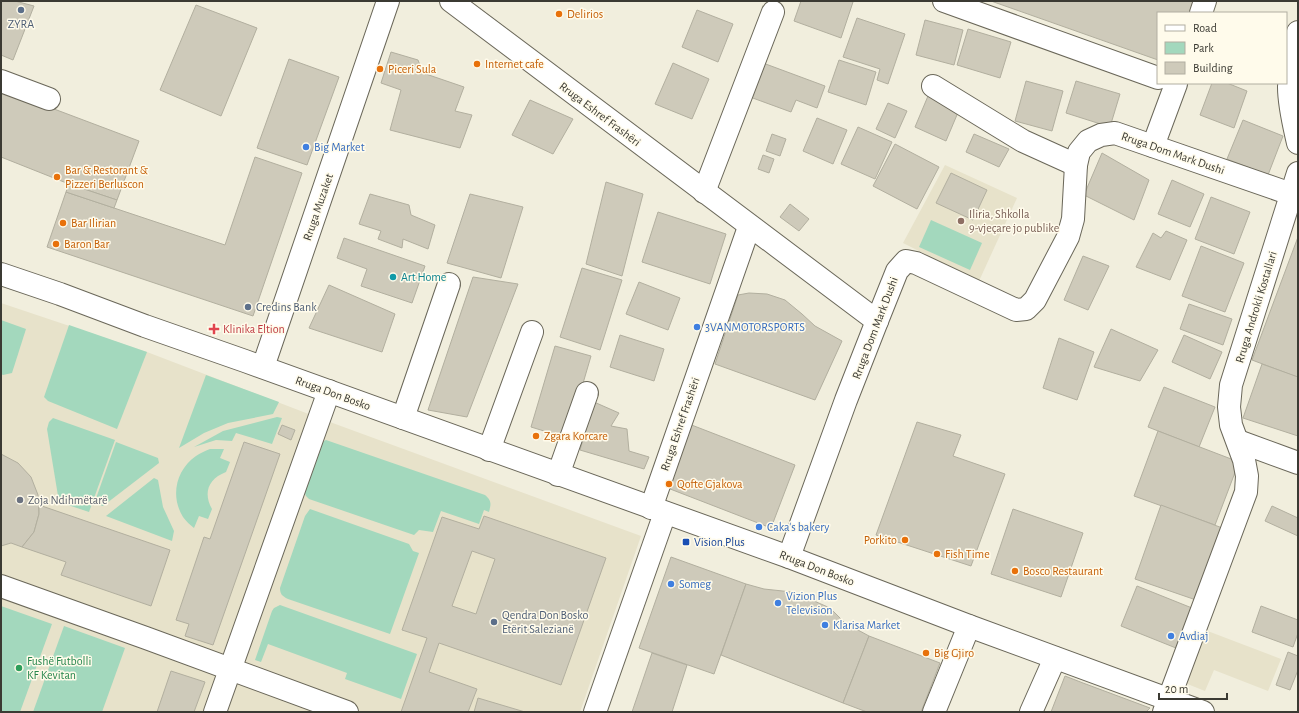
<svg xmlns="http://www.w3.org/2000/svg" width="1299" height="713" viewBox="0 0 1299 713" font-family="'Alegreya Sans',sans-serif">
<rect width="100%" height="100%" fill="#f1eedd"/>
<g fill="#e7e2ca">
<polygon points="945,165 1017,198 979,281 903,243"/>
<polygon points="1,303 147,352 319,418 641,536 580,712 1,712"/>
<polygon points="1205,630 1281,659 1268,691 1214,670 1205,691 1185,683"/>
</g>
<g fill="#a3d8bd">
<polygon points="931,220 982,243 970,270 919,247"/>
<polygon points="1,320 26,329 12,373 3,375 1,374"/>
<polygon points="69,325 147,352 117,429 48,401 44,397"/>
<polygon points="206,375 279,402 273,414 228,423 204,433 179,448"/>
<polygon points="277,417 282,418 272,444 236,433 232,441 216,440 194,447 223,431"/>
<polygon points="53,418 115,440 89,512 59,502 47,429 49,422"/>
<path d="M 326,440 L 485,495 C 492,501 491,504 489,512 L 484,510 L 479,524 L 441,511 L 433,532 L 419,530 L 414,535 L 309,499 L 306,496 L 304,491 L 322,442 Z"/>
<polygon points="116,442 158,458 159,463 103,506 94,504"/>
<path d="M 210,449 L 224,449 L 220,458 L 230,462 L 226,472 C 208,479 203,493 212,509 L 208,519 L 199,516 L 194,528 C 190,525 186,521 183,517 C 170,496 176,470 196,456 C 200,453 205,451 210,449 Z"/>
<polygon points="154,478 158,480 163,507 174,531 172,541 106,516"/>
<path d="M 310,509 L 409,544 L 413,551 L 419,553 L 390,634 L 288,599 C 282,596 280,594 280,588 L 305,516 Z"/>
<polygon points="280,605 417,654 401,699 345,679 347,673 268,644 261,662 255,660 272,611 274,608"/>
<polygon points="1,606 52,624 20,712 1,712"/>
<polygon points="64,626 125,648 102,712 33,712"/>
</g>
<g fill="#cecaba" stroke="#b2af9f" fill-rule="evenodd">
<polygon points="1,1 15,1 34,6 13,60 1,55"/>
<polygon points="801,1 850,1 853,2 841,38 794,21"/>
<polygon points="991,1 1196,1 1192,13 1158,13 1158,60"/>
<polygon points="196,5 257,28 221,116 160,90"/>
<polygon points="697,10 733,24 718,62 682,47"/>
<polygon points="857,18 905,34 888,84 877,80 880,69 843,57"/>
<polygon points="925,20 963,30 954,65 916,55"/>
<polygon points="968,29 1011,42 1000,78 957,65"/>
<polygon points="391,52 418,60 423,73 464,87 455,111 472,115 460,148 390,130 401,90 381,83"/>
<polygon points="289,59 339,77 307,165 257,148"/>
<polygon points="839,60 876,72 866,105 828,92"/>
<polygon points="673,63 709,79 692,119 655,104"/>
<polygon points="763,63 825,86 817,108 796,100 791,112 750,97"/>
<polygon points="1026,81 1063,91 1052,131 1015,121"/>
<polygon points="1076,81 1120,94 1110,127 1066,113"/>
<polygon points="1212,83 1227,83 1247,91 1234,128 1200,115"/>
<polygon points="1,89 139,141 117,200 69,184 1,157"/>
<polygon points="928,96 959,110 946,141 915,127"/>
<polygon points="530,100 573,119 553,154 512,135"/>
<polygon points="888,103 907,111 895,138 876,129"/>
<polygon points="817,118 847,130 833,164 803,151"/>
<polygon points="1243,120 1283,136 1268,175 1227,159"/>
<polygon points="858,127 892,142 875,179 841,164"/>
<polygon points="772,134 786,139 780,156 766,151"/>
<polygon points="974,134 1009,149 999,167 966,152"/>
<polygon points="895,144 939,167 917,209 873,186"/>
<polygon points="1102,153 1149,180 1134,220 1084,195"/>
<polygon points="763,155 774,159 769,173 758,169"/>
<polygon points="255,157 302,173 253,316 47,247 66,192 225,245"/>
<polygon points="951,173 987,190 973,220 936,203"/>
<polygon points="1172,180 1204,194 1190,227 1158,214"/>
<polygon points="606,182 643,194 622,276 586,264"/>
<polygon points="69,184 117,200 114,208 66,192"/>
<polygon points="370,194 409,205 411,215 435,225 428,249 403,239 402,248 378,239 381,231 359,224"/>
<polygon points="470,194 523,207 501,278 447,263"/>
<polygon points="1211,197 1250,212 1234,254 1195,239"/>
<polygon points="790,204 809,219 799,231 780,217"/>
<polygon points="658,212 726,234 710,284 642,262"/>
<polygon points="1166,231 1187,240 1170,280 1136,267 1153,233 1161,238"/>
<polygon points="1298,237 1298,374 1297,377 1252,360"/>
<polygon points="344,238 425,266 412,303 361,286 367,269 337,258"/>
<polygon points="1201,246 1244,263 1225,312 1182,296"/>
<polygon points="1083,256 1109,266 1088,310 1064,300"/>
<polygon points="582,268 622,280 600,350 560,337"/>
<polygon points="473,277 518,284 467,417 428,410"/>
<polygon points="639,282 680,298 668,330 626,314"/>
<polygon points="329,285 395,314 382,352 309,328"/>
<polygon points="749,293 767,294 785,300 802,314 815,326 842,341 815,400 715,364 738,295"/>
<polygon points="1189,304 1232,319 1223,345 1180,329"/>
<polygon points="1111,329 1158,350 1140,381 1094,367"/>
<polygon points="620,335 664,349 654,381 610,367"/>
<polygon points="1184,335 1222,352 1210,379 1172,362"/>
<polygon points="1059,338 1094,352 1077,400 1043,388"/>
<polygon points="555,346 591,356 567,438 531,427"/>
<polygon points="1262,364 1298,377 1298,436 1243,418"/>
<polygon points="1164,387 1215,407 1199,447 1148,427"/>
<polygon points="594,402 619,413 611,426 627,429 629,451 649,457 644,469 580,450"/>
<polygon points="917,422 961,435 953,456 1005,474 971,566 876,535"/>
<polygon points="689,424 795,465 771,528 665,487"/>
<polygon points="282,425 295,430 291,440 278,434"/>
<polygon points="1158,431 1239,462 1215,525 1134,496"/>
<polygon points="244,442 280,454 213,645 185,636 189,624 176,620 204,537 210,539"/>
<polygon points="1,454 18,463 31,477 38,495 39,514 34,532 22,547 11,543 1,546"/>
<polygon points="39,505 170,550 151,606 61,575 66,562 22,547 34,532 39,514"/>
<polygon points="1161,505 1225,529 1199,601 1135,579"/>
<polygon points="1272,506 1298,518 1298,536 1265,521"/>
<polygon points="1013,509 1083,533 1061,597 991,574"/>
<path d="M 484,516 L 606,558 L 561,685 L 439,643 L 429,672 L 477,689 L 468,712 L 401,712 L 427,638 L 402,630 L 442,517 L 479,529 ZM 472,551 L 495,559 L 476,614 L 452,606 Z"/>
<polygon points="671,557 746,584 714,674 639,648"/>
<polygon points="746,584 764,589 792,592 805,597 830,608 845,623 869,636 843,703 721,655"/>
<polygon points="1137,586 1197,610 1181,650 1121,626"/>
<polygon points="1261,606 1298,620 1298,633 1293,647 1252,632"/>
<polygon points="869,636 940,663 921,712 867,712 843,703"/>
<polygon points="1288,652 1298,656 1298,670 1290,690 1276,685"/>
<polygon points="652,653 687,665 672,712 632,712"/>
<polygon points="171,671 205,682 194,712 157,712"/>
<polygon points="1065,676 1083,683 1150,708 1146,712 1051,712"/>
<polygon points="478,698 525,712 474,712"/>
</g>
<g fill="none" stroke-linecap="round" stroke-linejoin="round">
<g stroke="#6a6759" stroke-width="24">
<g id="minor">
<polyline points="451,1 877,321"/>
<polyline points="944,1 1158,78"/>
<polyline points="1201,13 1205,1"/>
<path d="M 1298,32 C 1294,50 1290,69 1289,87 C 1289,106 1294,125 1298,143"/>
<polyline points="1,81 49,99"/>
<polyline points="933,86 1023,141 1076,165"/>
<polyline points="1153,146 1176,84 1173,83"/>
<polyline points="704,192 773,12"/>
<polyline points="263,367 388,1"/>
<polyline points="403,418 449,284"/>
<polyline points="1238,441 1298,463"/>
<polyline points="489,450 532,332"/>
<polyline points="558,475 587,393"/>
<polyline points="651,508 749,227"/>
<polyline points="789,557 846,400 877,321 897,271 906,261 916,263 1016,310 1026,309 1035,300 1068,237 1073,219 1076,165 1079,152 1088,141 1101,135 1115,133 1291,194"/>
<polyline points="1,586 146,638 347,712"/>
<polyline points="215,712 329,391"/>
<polyline points="595,712 665,513"/>
<polyline points="934,712 969,626"/>
<polyline points="1031,712 1055,658"/>
<polyline points="1164,712 1246,492 1247,476 1244,460 1231,425 1229,407 1231,385 1298,173"/>
</g>
</g>
<g stroke="#6a6759" stroke-width="24">
<polyline id="major" points="1,274 60,294 145,326 245,361 789,557 969,626 1203,712"/>
</g>
<use href="#minor" stroke="#fff" stroke-width="22"/>
<use href="#major" stroke="#fff" stroke-width="22"/>
</g>
<g fill="#5c6f8a" stroke="#fffbeb" stroke-width="1.5">
<circle cx="21" cy="10" r="4"/>
<circle cx="248" cy="307" r="4"/>
<circle cx="494" cy="622" r="4"/>
</g>
<g fill="#e8710a" stroke="#fffbeb" stroke-width="1.5">
<circle cx="559" cy="14" r="4"/>
<circle cx="477" cy="64" r="4"/>
<circle cx="380" cy="69" r="4"/>
<circle cx="57" cy="177" r="4"/>
<circle cx="63" cy="223" r="4"/>
<circle cx="56" cy="244" r="4"/>
<circle cx="536" cy="436" r="4"/>
<circle cx="669" cy="484" r="4"/>
<circle cx="905" cy="540" r="4"/>
<circle cx="937" cy="554" r="4"/>
<circle cx="1015" cy="571" r="4"/>
<circle cx="926" cy="653" r="4"/>
</g>
<g fill="#3f7fe0" stroke="#fffbeb" stroke-width="1.5">
<circle cx="306" cy="147" r="4"/>
<circle cx="697" cy="327" r="4"/>
<circle cx="759" cy="527" r="4"/>
<circle cx="671" cy="584" r="4"/>
<circle cx="778" cy="603" r="4"/>
<circle cx="825" cy="625" r="4"/>
<circle cx="1171" cy="636" r="4"/>
</g>
<circle fill="#8d6e63" stroke="#fffbeb" stroke-width="1.5" cx="961" cy="221" r="4"/>
<circle fill="#0f9aa8" stroke="#fffbeb" stroke-width="1.5" cx="393" cy="277" r="4"/>
<path fill="#e0444e" stroke="#fffbeb" stroke-width="1.5" d="M212 323h4v4h4v4h-4v4h-4v-4h-4v-4h4z"/>
<circle fill="#6b7280" stroke="#fffbeb" stroke-width="1.5" cx="20" cy="500" r="4"/>
<rect fill="#1a4fb4" stroke="#fffbeb" stroke-width="1.5" x="682" y="538" width="8" height="8" rx="2"/>
<circle fill="#2e9e5b" stroke="#fffbeb" stroke-width="1.5" cx="19" cy="668" r="4"/>
<g text-anchor="middle" dominant-baseline="central" stroke-width="3" stroke-linejoin="round" paint-order="stroke">
<g font-size="12" fill="#c56008" stroke="#fffbeb" text-anchor="start">
<text x="567" y="14">Delirios</text>
<text x="485" y="64">Internet cafe</text>
<text x="388" y="69">Piceri Sula</text>
<text x="65" y="170">Bar &amp; Restorant &amp;<tspan x="65" dy="14">Pizzeri Berluscon</tspan></text>
<text x="71" y="223">Bar Ilirian</text>
<text x="64" y="244">Baron Bar</text>
<text x="544" y="436">Zgara Korcare</text>
<text x="677" y="484">Qofte Gjakova</text>
<text x="897" y="540" text-anchor="end">Porkito</text>
<text x="945" y="554">Fish Time</text>
<text x="1023" y="571">Bosco Restaurant</text>
<text x="934" y="653">Big Gjiro</text>
</g>
<g font-size="12" fill="#4e5e75" stroke="#fffbeb" text-anchor="start">
<text x="21" y="24" text-anchor="middle">ZYRA</text>
<text x="256" y="307">Credins Bank</text>
<text x="502" y="615">Qendra Don Bosko<tspan x="502" dy="14">Etërit Salezianë</tspan></text>
</g>
<g font-size="12" fill="#3b3a33" stroke="#fffbeb">
<text transform="translate(600 114) rotate(37)">Rruga Eshref Frashëri</text>
<text transform="translate(1173 153) rotate(19)">Rruga Dom Mark Dushi</text>
<text transform="translate(318 207) rotate(-71)">Rruga Muzaket</text>
<text transform="translate(1256 307) rotate(-73)">Rruga Androkli Kostallari</text>
<text transform="translate(875 328) rotate(-69)">Rruga Dom Mark Dushi</text>
<text transform="translate(333 393) rotate(20)">Rruga Don Bosko</text>
<text transform="translate(680 424) rotate(-71)">Rruga Eshref Frashëri</text>
<text transform="translate(817 568) rotate(21)">Rruga Don Bosko</text>
</g>
<g font-size="12" fill="#366cbe" stroke="#fffbeb" text-anchor="start">
<text x="314" y="147">Big Market</text>
<text x="705" y="327">3VANMOTORSPORTS</text>
<text x="767" y="527">Caka's bakery</text>
<text x="679" y="584">Someg</text>
<text x="786" y="596">Vizion Plus<tspan x="786" dy="14">Television</tspan></text>
<text x="833" y="625">Klarisa Market</text>
<text x="1179" y="636">Avdiaj</text>
</g>
<g font-size="12" fill="#785e54" stroke="#fffbeb" text-anchor="start">
<text x="969" y="214">Iliria, Shkolla<tspan x="969" dy="14">9-vjeçare jo publike</tspan></text>
</g>
<g font-size="12" fill="#0d838f" stroke="#fffbeb" text-anchor="start">
<text x="401" y="277">Art Home</text>
</g>
<g font-size="12" fill="#be3a42" stroke="#fffbeb" text-anchor="start">
<text x="223" y="329">Klinika Eltion</text>
</g>
<g font-size="12" fill="#5b616d" stroke="#fffbeb" text-anchor="start">
<text x="28" y="500">Zoja Ndihmëtarë</text>
</g>
<g font-size="12" fill="#164399" stroke="#fffbeb" text-anchor="start">
<text x="694" y="542">Vision Plus</text>
</g>
<g font-size="12" fill="#27864d" stroke="#fffbeb" text-anchor="start">
<text x="27" y="661">Fushë Futbolli<tspan x="27" dy="14">KF Kevitan</tspan></text>
</g>
</g>
<rect width="1299" height="713" fill="none" stroke="#3b3a33" stroke-width="4"/>
<rect x="1157" y="12" width="130" height="72" fill="#fffbeb" stroke="#b1aea1"/>
<rect x="1165" y="25" width="20" height="6" fill="#ffffff" stroke="#b1aea1"/>
<text x="1193" y="32" font-size="12" fill="#3b3a33">Road</text>
<rect x="1165" y="42" width="20" height="12" fill="#a3d8bd" stroke="#b1aea1"/>
<text x="1193" y="52" font-size="12" fill="#3b3a33">Park</text>
<rect x="1165" y="62" width="20" height="12" fill="#cecaba" stroke="#b1aea1"/>
<text x="1193" y="72" font-size="12" fill="#3b3a33">Building</text>
<path d="M1159 693v6h68v-6" fill="none" stroke="#3b3a33" stroke-width="2"/>
<text x="1165" y="693" font-size="12" fill="#3b3a33" stroke="#fffbeb" stroke-width="3" paint-order="stroke">20 m</text>
</svg>
